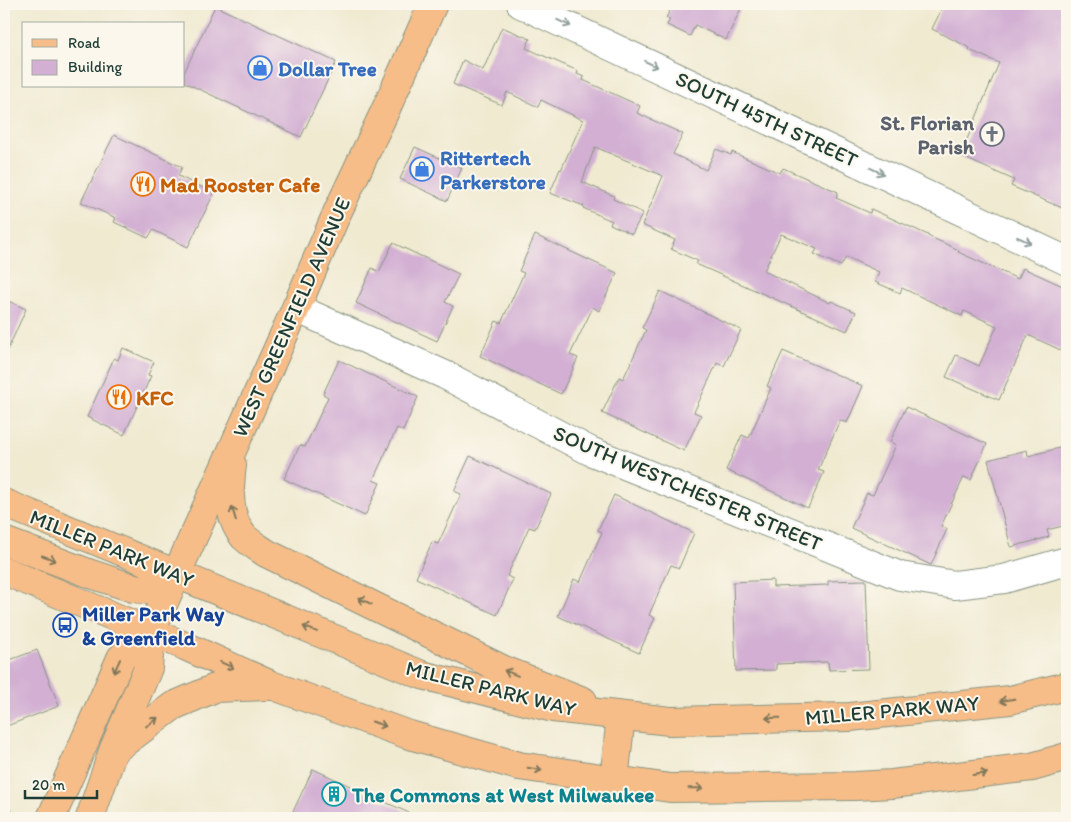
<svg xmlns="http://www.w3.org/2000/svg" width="1071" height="822" viewBox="0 0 1071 822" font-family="Itim,sans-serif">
<rect width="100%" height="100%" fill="#fbf7ec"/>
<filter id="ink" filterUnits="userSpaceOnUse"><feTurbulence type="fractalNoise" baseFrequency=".02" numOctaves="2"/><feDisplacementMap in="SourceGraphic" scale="10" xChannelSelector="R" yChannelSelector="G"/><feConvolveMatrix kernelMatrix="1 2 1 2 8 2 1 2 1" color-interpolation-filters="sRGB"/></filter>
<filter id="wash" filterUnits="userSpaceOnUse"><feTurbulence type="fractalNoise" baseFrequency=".0096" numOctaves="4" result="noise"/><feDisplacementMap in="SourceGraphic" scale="20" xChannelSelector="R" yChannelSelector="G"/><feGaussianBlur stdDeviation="1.12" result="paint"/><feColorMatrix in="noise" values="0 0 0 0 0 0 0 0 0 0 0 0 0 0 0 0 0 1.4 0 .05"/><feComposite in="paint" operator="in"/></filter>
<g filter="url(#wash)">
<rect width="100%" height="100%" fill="#f0ead1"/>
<g id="blocks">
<g fill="#d2afd3">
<polygon points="673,4 743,4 726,40 695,25 690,36 667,25 670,19 666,18"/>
<polygon points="944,4 1067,4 1067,210 1011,186 1014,180 960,156 999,63 969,50 970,48 932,29"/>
<polygon points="215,6 336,62 301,137 184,82 184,73"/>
<polygon points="502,27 530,39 526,48 578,71 577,74 584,77 583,80 640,106 637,113 683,134 673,154 706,170 716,149 731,155 732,152 780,173 783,168 838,192 836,198 870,213 871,209 928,235 928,236 959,250 958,252 1018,279 1023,268 1067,288 1067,353 1028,335 999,400 946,377 956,355 979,366 997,326 964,311 962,316 902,288 900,293 875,282 879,272 846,257 841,266 814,254 817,249 781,234 764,271 830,303 831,301 856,312 847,331 696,264 698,261 671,249 675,240 642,225 663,176 595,147 582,182 614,196 613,199 643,213 632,234 610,224 612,221 583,208 584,206 550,193 560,169 561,170 583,120 541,100 538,107 507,92 502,105 453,84 463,60 483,70"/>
<polygon points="114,135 182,167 178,176 214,193 188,247 153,230 148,238 114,222 116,218 81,202"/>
<polygon points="415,147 462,168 447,201 400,179"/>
<polygon points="535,235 617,273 599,311 593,307 570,355 578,358 561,394 480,356 496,321 501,323 524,273 519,271"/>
<polygon points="393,243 459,274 445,302 453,306 437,341 356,303 372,268 379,272"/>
<polygon points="660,291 741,330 724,366 717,363 694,412 701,415 684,451 602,413 619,377 623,379 646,330 642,328"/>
<polygon points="4,299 26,309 4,358"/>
<polygon points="123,348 154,362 148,375 151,376 124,435 87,417 114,358 118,360"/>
<polygon points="783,351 863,386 847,423 840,420 818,470 824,472 808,508 726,470 742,435 749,438 771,388 767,386"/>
<polygon points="339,360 418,397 403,431 397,428 373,480 380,483 365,516 284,479 300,445 305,447 328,397 323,394"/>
<polygon points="906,407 987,444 971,480 964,477 941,526 947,529 931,565 851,528 867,493 873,495 896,445 890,442"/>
<polygon points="1067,446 1067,525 1047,530 1049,537 1011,547 988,460 1027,450 1028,456"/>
<polygon points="470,456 551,494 535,529 529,527 507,576 513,579 497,615 416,578 432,542 438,544 461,494 454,491"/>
<polygon points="614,495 694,533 679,568 671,565 649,615 655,618 639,653 558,616 574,579 580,582 602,532 598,530"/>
<polygon points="773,580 773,587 828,585 828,581 866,580 869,669 829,670 828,662 776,664 776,670 736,671 733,582"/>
<polygon points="37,650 59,706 4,727 4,662"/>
<polygon points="313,769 420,818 290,818"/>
</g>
</g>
</g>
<g filter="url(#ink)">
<use href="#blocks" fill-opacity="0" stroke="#889482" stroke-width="1"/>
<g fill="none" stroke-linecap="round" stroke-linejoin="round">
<g stroke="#889482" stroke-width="30">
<g id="minor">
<polyline points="521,4 1067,261"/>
<polyline points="296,308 445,375 590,451 900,576 955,585 1004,579 1067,561"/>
</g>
</g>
<g stroke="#889482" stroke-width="30">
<g id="major">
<path d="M 232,465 C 229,489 227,517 244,537 C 250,543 259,548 266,553 L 504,670 L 583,701"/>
<polyline points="4,503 422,675 553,708 670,721 850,717 1010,700 1067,686"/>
<polyline points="4,541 91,574 133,588 148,590 158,587 176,574"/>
<polyline points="4,571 185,646 271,685 406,734 519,766 670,788 855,786 892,784 1032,767 1067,757"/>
<polyline points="114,750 173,706 215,688 268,686"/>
<polyline points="614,781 621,716"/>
<polyline points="51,818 121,658 151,631"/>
<polyline points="90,818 113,751 148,668 151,631 296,308 337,213 385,111 433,4"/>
</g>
</g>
<use href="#minor" stroke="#fff" stroke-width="28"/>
<use href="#major" stroke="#f7bd88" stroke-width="28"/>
<polyline stroke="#1f3d34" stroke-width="4" stroke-dasharray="8 4" stroke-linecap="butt" points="4,809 24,818"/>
</g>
<defs><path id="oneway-shaft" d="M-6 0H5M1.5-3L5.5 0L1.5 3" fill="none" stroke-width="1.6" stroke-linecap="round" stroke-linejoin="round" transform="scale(1.25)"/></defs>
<g stroke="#8f9e9a">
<use href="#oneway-shaft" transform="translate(564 23) rotate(25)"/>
<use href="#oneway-shaft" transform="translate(651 64) rotate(25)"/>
<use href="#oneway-shaft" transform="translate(877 171) rotate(25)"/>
<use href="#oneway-shaft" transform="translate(1024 240) rotate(25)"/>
</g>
<g stroke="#80775a">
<use href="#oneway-shaft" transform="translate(234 514) rotate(-106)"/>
<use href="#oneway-shaft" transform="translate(49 558) rotate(21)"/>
<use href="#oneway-shaft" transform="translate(365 601) rotate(-154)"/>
<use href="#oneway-shaft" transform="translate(310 629) rotate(-158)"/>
<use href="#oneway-shaft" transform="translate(227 665) rotate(25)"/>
<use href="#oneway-shaft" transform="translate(117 666) rotate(114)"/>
<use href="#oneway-shaft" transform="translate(511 673) rotate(-158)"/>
<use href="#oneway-shaft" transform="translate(1007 700) rotate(171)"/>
<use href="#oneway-shaft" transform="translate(773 718) rotate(179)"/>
<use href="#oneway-shaft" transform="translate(152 722) rotate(-37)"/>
<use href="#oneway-shaft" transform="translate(379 724) rotate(19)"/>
<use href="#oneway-shaft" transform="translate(535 769) rotate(9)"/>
<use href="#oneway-shaft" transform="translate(980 774) rotate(-7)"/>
<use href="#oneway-shaft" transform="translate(696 788) rotate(-1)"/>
</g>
</g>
<defs>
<g id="shop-ring" transform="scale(1.25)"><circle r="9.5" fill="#fbf7ec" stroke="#3f7fe0" stroke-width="1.5"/><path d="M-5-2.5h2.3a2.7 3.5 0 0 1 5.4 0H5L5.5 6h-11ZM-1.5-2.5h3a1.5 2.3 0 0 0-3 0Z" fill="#3f7fe0"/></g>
<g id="church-ring" transform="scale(1.25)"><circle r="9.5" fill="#fbf7ec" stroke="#6b7280" stroke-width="1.5"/><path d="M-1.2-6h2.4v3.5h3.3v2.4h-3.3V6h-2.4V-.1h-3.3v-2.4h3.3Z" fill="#6b7280"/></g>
<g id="restaurant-ring" transform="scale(1.25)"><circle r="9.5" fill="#fbf7ec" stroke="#e8710a" stroke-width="1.5"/><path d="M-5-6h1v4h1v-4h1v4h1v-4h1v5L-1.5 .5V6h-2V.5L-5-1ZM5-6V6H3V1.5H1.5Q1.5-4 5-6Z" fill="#e8710a"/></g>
<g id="bus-ring" transform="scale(1.25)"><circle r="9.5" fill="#fbf7ec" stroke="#1a4fb4" stroke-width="1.5"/><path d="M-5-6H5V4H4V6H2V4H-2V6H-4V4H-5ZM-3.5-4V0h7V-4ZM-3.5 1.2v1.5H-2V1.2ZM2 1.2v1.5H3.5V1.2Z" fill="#1a4fb4"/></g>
<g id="building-ring" transform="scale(1.25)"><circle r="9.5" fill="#fbf7ec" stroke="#0f9aa8" stroke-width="1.5"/><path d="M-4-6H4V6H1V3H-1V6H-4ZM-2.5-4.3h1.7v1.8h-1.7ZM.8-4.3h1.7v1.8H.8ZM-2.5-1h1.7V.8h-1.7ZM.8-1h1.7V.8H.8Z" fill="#0f9aa8"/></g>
</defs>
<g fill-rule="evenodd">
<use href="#shop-ring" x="260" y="68"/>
<use href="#church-ring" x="992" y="134"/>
<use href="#shop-ring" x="422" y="169"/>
<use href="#restaurant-ring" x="143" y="184"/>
<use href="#restaurant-ring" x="119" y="397"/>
<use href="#bus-ring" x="65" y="625"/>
<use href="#building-ring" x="334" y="794"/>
</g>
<g text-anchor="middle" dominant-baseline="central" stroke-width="4" stroke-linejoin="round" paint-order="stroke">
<g font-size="21" font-weight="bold" fill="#366cbe" stroke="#fbf7ec" text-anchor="start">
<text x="278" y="68">Dollar Tree</text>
<text x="440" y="157">Rittertech<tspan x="440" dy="24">Parkerstore</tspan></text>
</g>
<g font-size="21" fill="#1f3d34" stroke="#fbf7ec">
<text transform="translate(767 119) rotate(25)">SOUTH 45TH STREET</text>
<text transform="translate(291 317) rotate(-66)">WEST GREENFIELD AVENUE</text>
<text transform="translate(688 488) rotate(23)">SOUTH WESTCHESTER STREET</text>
<text transform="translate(112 548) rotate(22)">MILLER PARK WAY</text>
<text transform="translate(491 688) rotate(14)">MILLER PARK WAY</text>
<text transform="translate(892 710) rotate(-5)">MILLER PARK WAY</text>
</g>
<g font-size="21" font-weight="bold" fill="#5b616d" stroke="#fbf7ec" text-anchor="end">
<text x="974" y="122">St. Florian<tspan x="974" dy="24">Parish</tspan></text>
</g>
<g font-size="21" font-weight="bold" fill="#c56008" stroke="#fbf7ec" text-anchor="start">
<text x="160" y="184">Mad Rooster Cafe</text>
<text x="136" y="397">KFC</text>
</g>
<g font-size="21" font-weight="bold" fill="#164399" stroke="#fbf7ec" text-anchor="start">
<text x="82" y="613">Miller Park Way<tspan x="82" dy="24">&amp; Greenfield</tspan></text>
</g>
<g font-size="21" font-weight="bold" fill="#0d838f" stroke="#fbf7ec" text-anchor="start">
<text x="352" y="794">The Commons at West Milwaukee</text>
</g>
</g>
<rect width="1071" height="822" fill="none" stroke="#fbf7ec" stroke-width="20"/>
<rect x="22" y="22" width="162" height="65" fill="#fbf7ec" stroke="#a3ada2"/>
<rect x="32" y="39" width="25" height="8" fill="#f7bd88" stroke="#a3ada2"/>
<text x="68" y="48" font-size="15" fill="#1f3d34">Road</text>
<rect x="32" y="60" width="25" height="15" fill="#d2afd3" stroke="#a3ada2"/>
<text x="68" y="72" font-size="15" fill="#1f3d34">Building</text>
<path d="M25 790v8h72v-8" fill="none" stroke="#1f3d34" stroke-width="2.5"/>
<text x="32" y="790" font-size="15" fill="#1f3d34" stroke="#fbf7ec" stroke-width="4" paint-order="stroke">20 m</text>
</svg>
